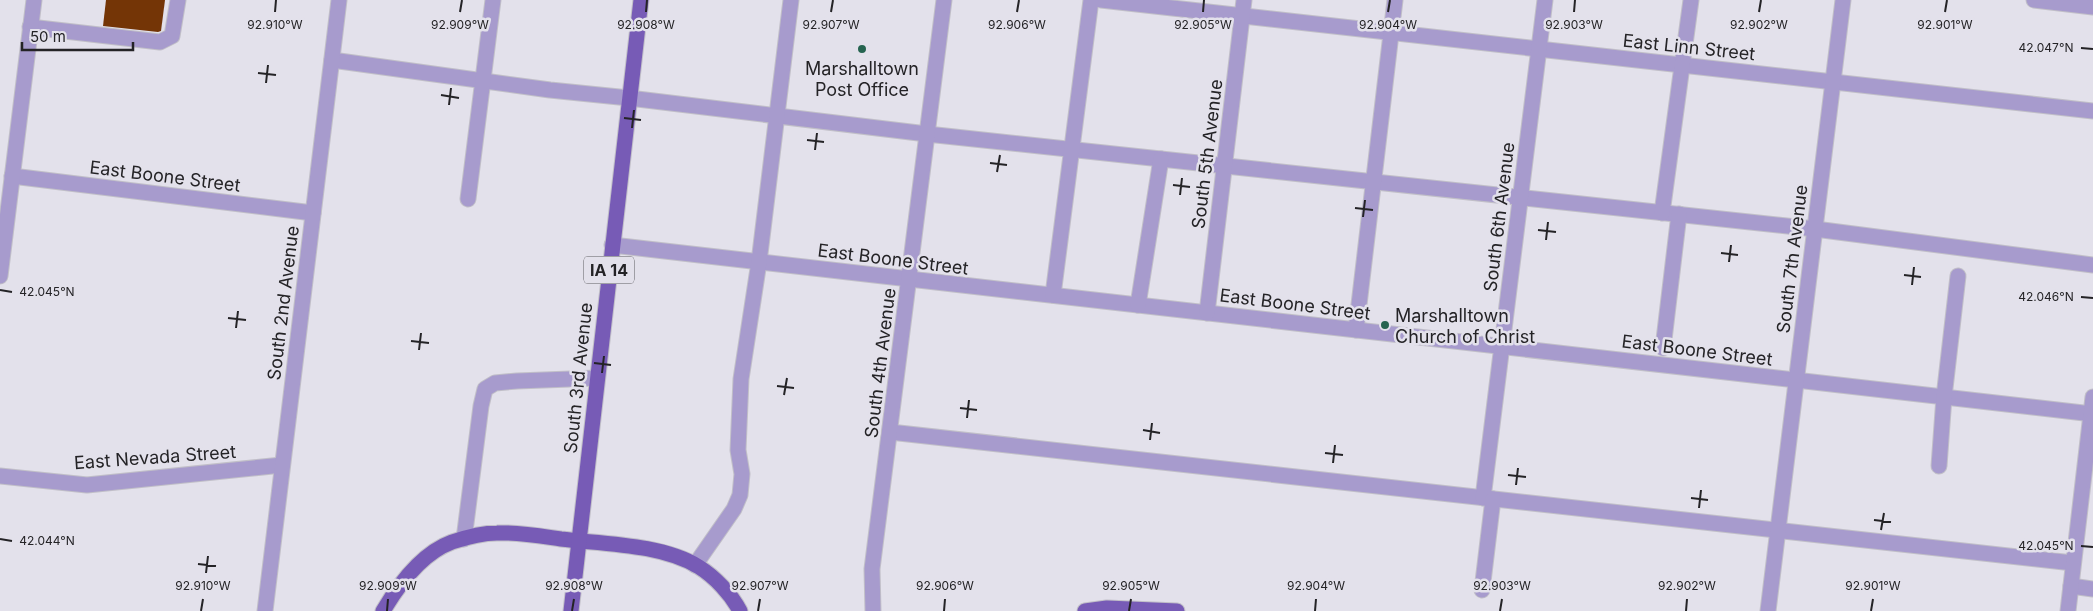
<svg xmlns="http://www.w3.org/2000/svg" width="2093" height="611" viewBox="0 0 2093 611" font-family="Inter,sans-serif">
<rect width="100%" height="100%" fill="#e3e1eb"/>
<polygon fill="#743506" points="106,0 165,0 161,31 158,32 103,26"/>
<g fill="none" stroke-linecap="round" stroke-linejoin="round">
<g stroke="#c1bfc8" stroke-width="17">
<g id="minor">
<polyline points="1101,0 2093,111"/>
<polyline points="2034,0 2093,7"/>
<polyline points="30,27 160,42 172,36 178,0"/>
<polyline points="332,60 550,90 629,98 927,134 1815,229 2093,265"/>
<polyline points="12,176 313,213"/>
<polyline points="468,199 493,0"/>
<polyline points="1662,213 1691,0"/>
<polyline points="612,245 2093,414"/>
<polyline points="0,276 34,0"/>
<polyline points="1053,295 1091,0"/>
<polyline points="1138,305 1161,159"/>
<polyline points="1207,313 1244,0"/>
<polyline points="1356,330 1395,0"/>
<polyline points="1663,348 1679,214"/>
<polyline points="890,432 2073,563"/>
<polyline points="1939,466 1944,397 1958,276"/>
<polyline points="0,476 87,485 282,465"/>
<polyline points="1483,498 1545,0"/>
<polyline points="464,539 481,406 485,389 495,383 517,381 597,378"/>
<polyline points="695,565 734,509 740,495 742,474 738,450 741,379 759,262 791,0"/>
<polyline points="2071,586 2093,589"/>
<polyline points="1482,590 1493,499"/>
<polyline points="265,611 339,0"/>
<polyline points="873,611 872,569 944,0"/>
<polyline points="1768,611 1843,0"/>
<polyline points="2068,611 2093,397"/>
</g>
</g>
<g stroke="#c1bfc8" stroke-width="17">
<g id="major">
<path d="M 383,611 C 399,584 422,553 452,542 C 467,537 481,533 497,533 C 518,532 540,536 561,539 C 603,544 662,544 699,567 C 715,577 731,594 740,611"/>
<polyline points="571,611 641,0"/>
<polyline points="1085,611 1107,608 1177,611"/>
</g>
</g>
<use href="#minor" stroke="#a79bcd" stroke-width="15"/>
<use href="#major" stroke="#775bb6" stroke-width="15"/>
</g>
<path fill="none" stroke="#242326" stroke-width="2" d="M 275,12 L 276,0M 460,12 L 462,0M 646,12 L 647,0M 831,12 L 833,0M 1017,12 L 1019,0M 1203,12 L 1204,0M 1388,12 L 1390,0M 1574,12 L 1575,0M 1759,12 L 1761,0M 1945,12 L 1947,0M 2081,48 L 2093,49M 258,73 L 276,75M 266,83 L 268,65M 441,95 L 459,98M 449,105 L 451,88M 624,118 L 641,120M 632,128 L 634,110M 807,140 L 824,142M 815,150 L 817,133M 990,163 L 1007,165M 997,172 L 1000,155M 1173,185 L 1190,187M 1180,195 L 1182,178M 1355,208 L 1373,210M 1363,217 L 1365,200M 1538,230 L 1556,232M 1546,240 L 1548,222M 1721,253 L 1738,255M 1729,262 L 1731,245M 1904,275 L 1921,277M 1912,285 L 1914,267M 0,290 L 12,292M 2081,297 L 2093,298M 228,318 L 246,320M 236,328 L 238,311M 411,341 L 429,343M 419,350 L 421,333M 594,363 L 611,365M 602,373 L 604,356M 777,386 L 794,388M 784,395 L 787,378M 960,408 L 977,410M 967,418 L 969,400M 1143,430 L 1160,433M 1150,440 L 1152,423M 1325,453 L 1343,455M 1333,463 L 1335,445M 1508,475 L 1526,477M 1516,485 L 1518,468M 1691,498 L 1708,500M 1699,508 L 1701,490M 1874,520 L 1891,522M 1881,530 L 1884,513M 0,539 L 12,541M 2081,546 L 2093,547M 198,564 L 216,566M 206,573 L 208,556M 201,611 L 203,599M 387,611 L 388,599M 572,611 L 574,599M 758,611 L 760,599M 944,611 L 945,599M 1129,611 L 1131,599M 1315,611 L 1316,599M 1500,611 L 1502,599M 1686,611 L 1687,599M 1871,611 L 1873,599"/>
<g fill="#266450" stroke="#e3e1eb" stroke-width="2">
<circle cx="862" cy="49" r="5"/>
<circle cx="1385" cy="325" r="5"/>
</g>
<g text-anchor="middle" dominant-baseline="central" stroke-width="5" stroke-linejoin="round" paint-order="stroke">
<rect fill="#e3e1eb" stroke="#5d5c61" stroke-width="1" x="584" y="256.5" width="50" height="27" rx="4"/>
<g font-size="16" font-weight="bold" fill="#242326">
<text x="609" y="270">IA 14</text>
</g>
<g font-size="18" fill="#242326" stroke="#e3e1eb">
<text transform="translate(1689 47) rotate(6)">East Linn Street</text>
<text transform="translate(1207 154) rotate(-83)">South 5th Avenue</text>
<text transform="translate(165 176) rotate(7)">East Boone Street</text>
<text transform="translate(1499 217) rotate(-83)">South 6th Avenue</text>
<text transform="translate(893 259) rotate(7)">East Boone Street</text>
<text transform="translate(1792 259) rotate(-83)">South 7th Avenue</text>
<text transform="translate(283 303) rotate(-83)">South 2nd Avenue</text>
<text transform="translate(1295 304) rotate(7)">East Boone Street</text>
<text transform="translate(1697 350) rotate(7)">East Boone Street</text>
<text transform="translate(880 363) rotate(-83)">South 4th Avenue</text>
<text transform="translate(578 378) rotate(-84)">South 3rd Avenue</text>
<text transform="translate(155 457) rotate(-4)">East Nevada Street</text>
</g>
<g font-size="18" fill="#242326" stroke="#e3e1eb">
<text x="862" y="68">Marshalltown<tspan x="862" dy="21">Post Office</tspan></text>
<text x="1395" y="315" text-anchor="start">Marshalltown<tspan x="1395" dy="21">Church of Christ</tspan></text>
</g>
</g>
<g font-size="12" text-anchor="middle" fill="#242326" stroke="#e3e1eb" stroke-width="5" stroke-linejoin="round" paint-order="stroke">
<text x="275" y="29">92.910°W</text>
<text x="460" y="29">92.909°W</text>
<text x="646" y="29">92.908°W</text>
<text x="831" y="29">92.907°W</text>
<text x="1017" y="29">92.906°W</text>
<text x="1203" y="29">92.905°W</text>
<text x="1388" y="29">92.904°W</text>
<text x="1574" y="29">92.903°W</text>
<text x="1759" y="29">92.902°W</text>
<text x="1945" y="29">92.901°W</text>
<text x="2046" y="52">42.047°N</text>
<text x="47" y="296">42.045°N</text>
<text x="2046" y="301">42.046°N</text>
<text x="47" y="545">42.044°N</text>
<text x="2046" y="550">42.045°N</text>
<text x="203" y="590">92.910°W</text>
<text x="388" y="590">92.909°W</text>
<text x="574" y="590">92.908°W</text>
<text x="760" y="590">92.907°W</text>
<text x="945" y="590">92.906°W</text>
<text x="1131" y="590">92.905°W</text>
<text x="1316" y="590">92.904°W</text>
<text x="1502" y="590">92.903°W</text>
<text x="1687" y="590">92.902°W</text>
<text x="1873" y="590">92.901°W</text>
</g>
<path d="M22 42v8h111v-8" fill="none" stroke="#242326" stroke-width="2.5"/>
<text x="30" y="42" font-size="15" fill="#242326" stroke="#e3e1eb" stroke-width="4" paint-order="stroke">50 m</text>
</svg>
